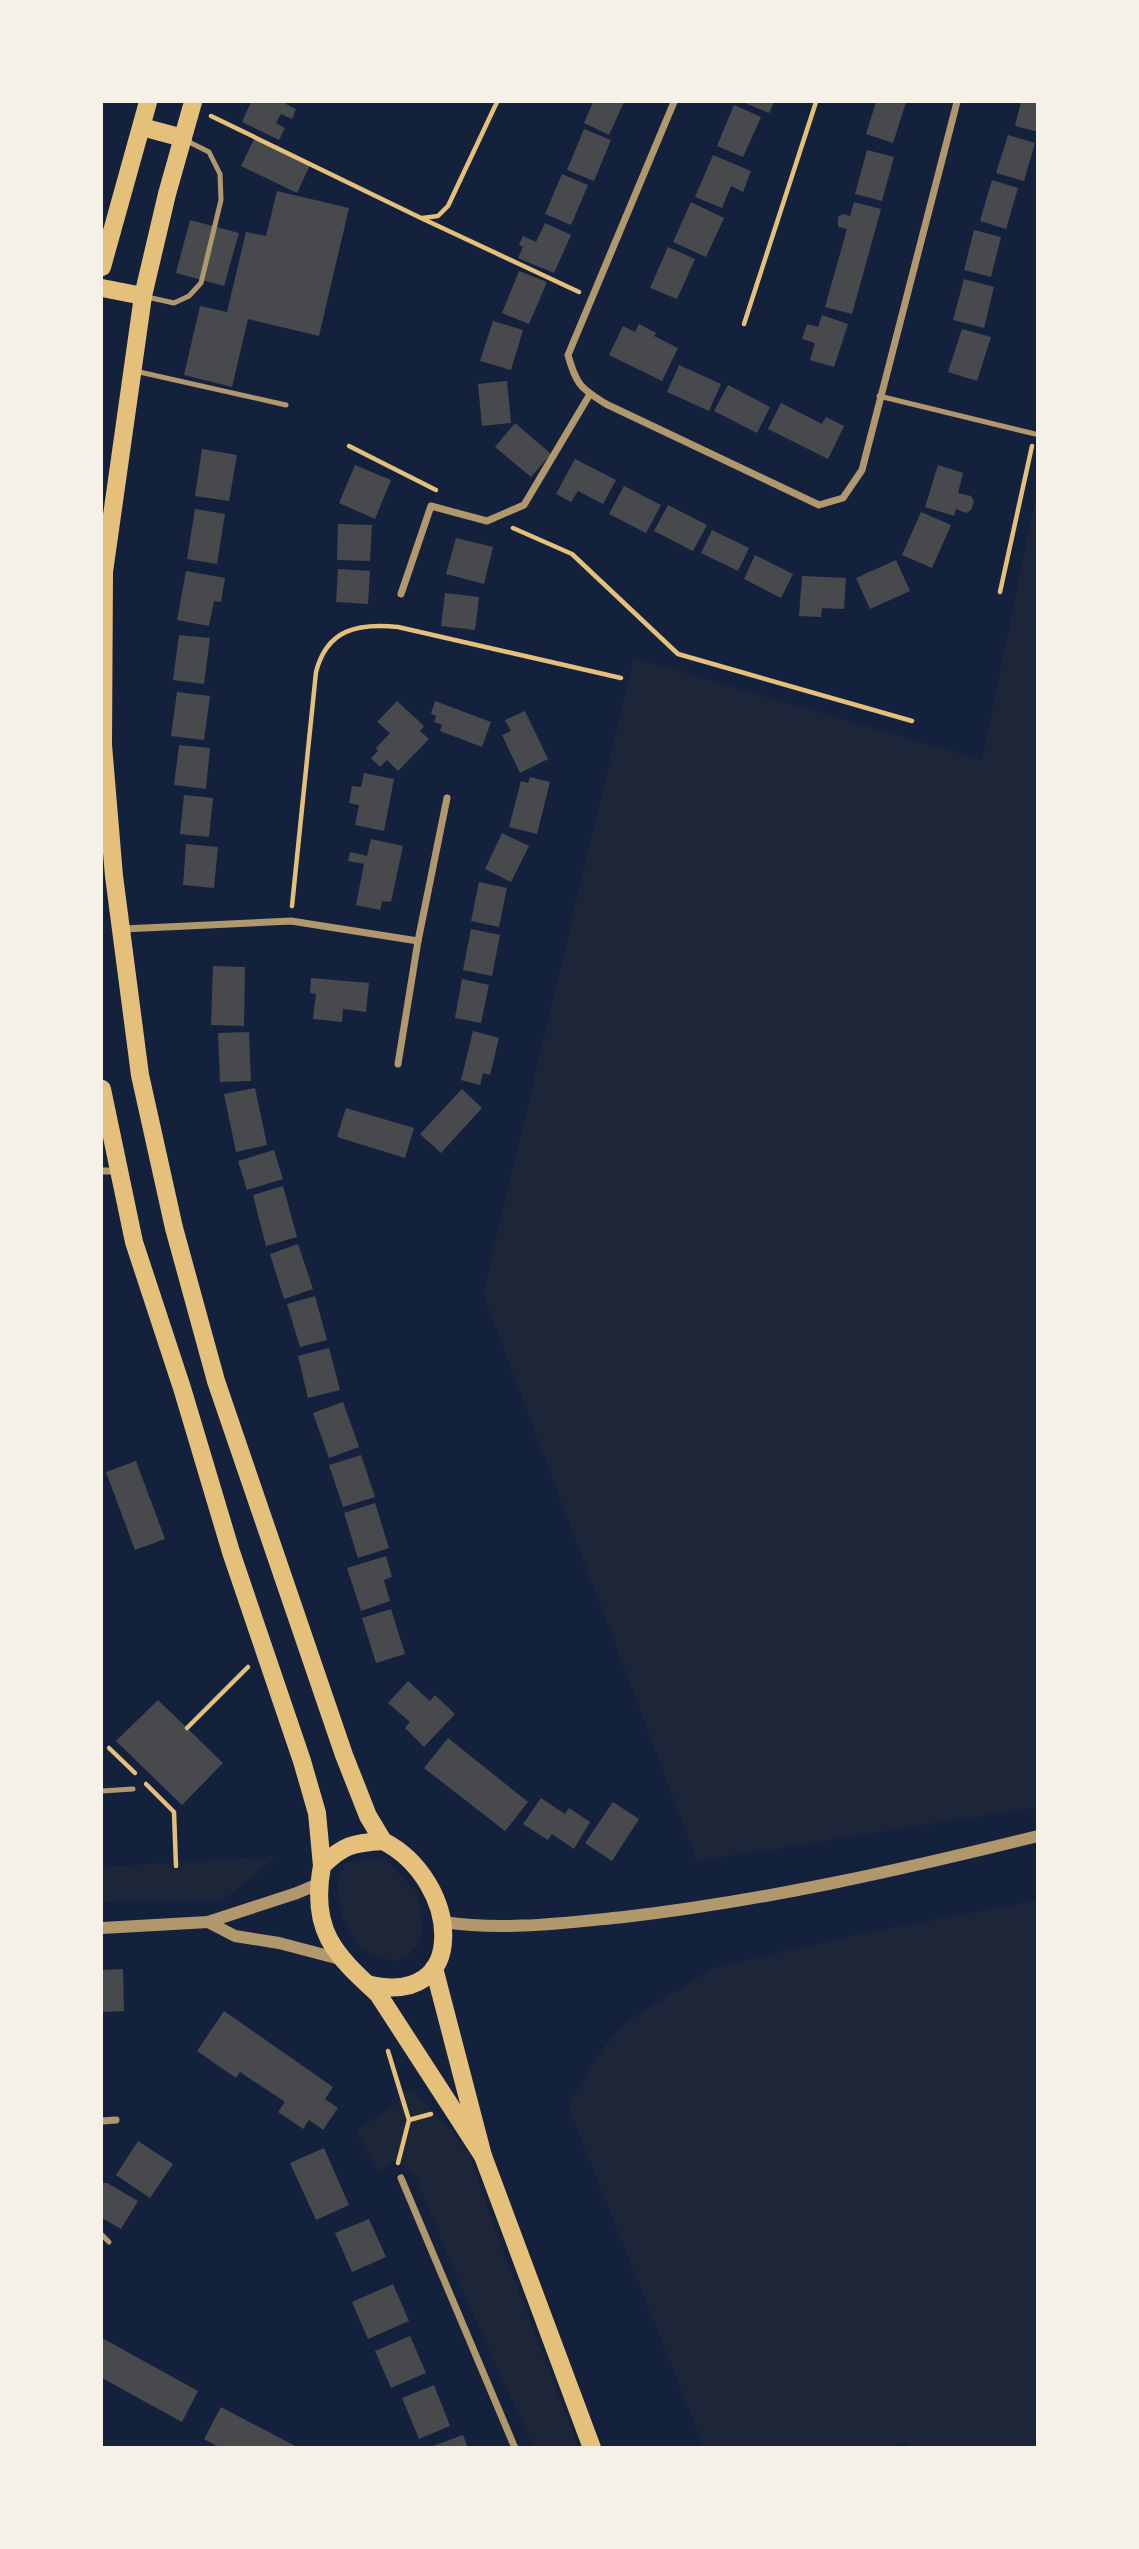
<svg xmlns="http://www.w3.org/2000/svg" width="1139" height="2549" viewBox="0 0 1139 2549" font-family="'Open Sans',sans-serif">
<rect width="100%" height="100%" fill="#14213d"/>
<g fill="#1d2539">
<polygon points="1037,490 1037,1807 697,1861 483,1294 634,658 982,760"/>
<polygon points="277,1856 223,1900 102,1902 102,1867"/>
<polygon points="368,1858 387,1861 416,1892 424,1919 419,1944 408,1956 396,1961 380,1958 360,1948 343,1919 337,1890 339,1874 347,1862"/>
<polygon points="1037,1900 1037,2447 908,2448 906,2441 890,2448 704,2447 568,2106 598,2055 618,2030 629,2020 713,1968 860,1934"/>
<polygon points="411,2089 449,2127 468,2152 504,2254 579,2447 533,2447 452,2267 416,2178 397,2159 378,2173 356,2131 400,2101 401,2094"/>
</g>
<g fill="#48494c">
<polygon points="251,102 287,102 286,104 296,109 292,119 281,114 276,123 285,128 279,140 242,122"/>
<polygon points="593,102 624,102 609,135 584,123"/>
<polygon points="743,102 774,102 769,113"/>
<polygon points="876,102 906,102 893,143 866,134"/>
<polygon points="1021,102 1038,102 1038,132 1015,126"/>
<polygon points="734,105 761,117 743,157 717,146"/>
<polygon points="584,129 611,140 594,181 567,170"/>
<polygon points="1008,135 1035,143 1024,181 996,173"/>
<polygon points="254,139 310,165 297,193 241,166"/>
<polygon points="867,150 894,157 882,201 855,194"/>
<polygon points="713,155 751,171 743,192 731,186 722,208 695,197"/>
<polygon points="562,174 588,185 571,225 545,214"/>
<polygon points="992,180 1018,188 1006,229 980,221"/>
<polygon points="277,191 349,208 319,336 248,319 232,387 184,375 200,306 227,312 246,232 266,236"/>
<polygon points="691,202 724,218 706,257 673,242"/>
<polygon points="854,202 881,209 852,314 825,307 847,229 838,227 838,217 843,214 850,216"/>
<polygon points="190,220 239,233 224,286 176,273"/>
<polygon points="545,223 571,235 554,273 518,258 523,247 519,245 523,236 536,242"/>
<polygon points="974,230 1001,237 991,277 964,270"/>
<polygon points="668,247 695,259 677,299 650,288"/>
<polygon points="519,271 547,282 529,324 502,313"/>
<polygon points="964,279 994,287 984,328 953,320"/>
<polygon points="822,315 848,324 834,367 810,360 815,343 802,339 807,324 818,327"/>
<polygon points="493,321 523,330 511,370 480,361"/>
<polygon points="639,324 656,333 654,336 678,348 662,381 609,355 623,326 635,332"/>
<polygon points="962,329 991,337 977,381 948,372"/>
<polygon points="679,365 721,384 709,411 667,392"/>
<polygon points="507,381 511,423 482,426 478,384"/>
<polygon points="728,385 770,407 757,433 714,411"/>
<polygon points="781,403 822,424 826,417 844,426 828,459 768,429"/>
<polygon points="515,423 551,454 531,477 495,447"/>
<polygon points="202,449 237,455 229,501 195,496"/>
<polygon points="575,459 616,480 603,504 578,491 571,502 556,494"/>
<polygon points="355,465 391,480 375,519 339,503"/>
<polygon points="938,465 963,473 958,493 971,496 974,501 971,510 966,513 956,509 954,516 925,507"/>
<polygon points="624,486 661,505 646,533 609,514"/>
<polygon points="668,505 707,525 693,551 654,531"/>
<polygon points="195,509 225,514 217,564 187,559"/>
<polygon points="921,512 951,525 932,568 902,555"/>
<polygon points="338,524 372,525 370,561 337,560"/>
<polygon points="712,530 749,548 738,571 701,553"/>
<polygon points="456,538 493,547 484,584 446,574"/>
<polygon points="755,555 793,574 781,598 744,579"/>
<polygon points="896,560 910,591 870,609 856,578"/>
<polygon points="338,569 370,571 368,604 336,602"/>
<polygon points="186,571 225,578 221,602 214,601 209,626 177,620"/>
<polygon points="802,576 846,578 844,609 822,608 821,617 799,616"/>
<polygon points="445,593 479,597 475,630 441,626"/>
<polygon points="179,635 210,638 204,684 173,680"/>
<polygon points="177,692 210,696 204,740 171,736"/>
<polygon points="397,701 424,726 420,731 429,739 398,771 387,760 380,767 371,758 378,751 376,748 390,733 377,722"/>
<polygon points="435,701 491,722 482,747 440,731 442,725 434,722 436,716 431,714"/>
<polygon points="525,711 548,759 520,773 502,735 511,731 505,720"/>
<polygon points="179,745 210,748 206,789 174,785"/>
<polygon points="364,773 394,779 384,831 355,825 359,805 349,803 352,786 361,787"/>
<polygon points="530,777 550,782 537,834 509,827 521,781 528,783"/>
<polygon points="184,795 213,798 209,837 180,834"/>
<polygon points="502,833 529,846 511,882 485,869"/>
<polygon points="371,839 403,846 391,902 382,901 380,910 356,905 364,864 348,861 350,852 367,856"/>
<polygon points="186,844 218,847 214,888 183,885"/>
<polygon points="479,882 507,888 499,927 471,921"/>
<polygon points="471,929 500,935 492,976 463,970"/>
<polygon points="213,966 245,967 244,1026 211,1025"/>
<polygon points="311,978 369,983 366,1012 343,1009 342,1022 313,1019 316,994 310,993"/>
<polygon points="462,979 489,985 481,1023 455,1018"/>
<polygon points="473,1031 499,1038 490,1075 483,1073 480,1085 461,1080"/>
<polygon points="249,1032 251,1081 220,1082 218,1033"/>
<polygon points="255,1088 267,1145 236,1152 224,1094"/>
<polygon points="462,1089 482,1108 441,1153 420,1134"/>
<polygon points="346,1108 414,1128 405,1158 337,1137"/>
<polygon points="274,1150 283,1179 247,1190 238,1161"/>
<polygon points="283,1186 297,1237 266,1246 253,1195"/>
<polygon points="298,1244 313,1289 284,1299 270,1254"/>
<polygon points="315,1296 327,1340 300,1347 287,1304"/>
<polygon points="329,1348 340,1390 308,1398 298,1356"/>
<polygon points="343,1402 359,1447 329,1458 313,1413"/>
<polygon points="361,1455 375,1497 343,1507 329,1465"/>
<polygon points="136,1461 165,1539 135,1550 106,1472"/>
<polygon points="375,1503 389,1548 358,1558 344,1513"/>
<polygon points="386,1556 392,1577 384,1580 390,1601 361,1611 347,1568"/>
<polygon points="391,1609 405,1654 376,1663 362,1618"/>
<polygon points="408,1681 430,1701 435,1695 455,1714 424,1747 405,1728 410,1722 388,1703"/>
<polygon points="158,1700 223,1763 182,1805 116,1741"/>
<polygon points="448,1738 528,1802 505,1831 424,1768"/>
<polygon points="541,1798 565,1814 569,1808 590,1822 574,1849 552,1834 548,1840 523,1824"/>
<polygon points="613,1802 639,1819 612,1861 585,1843"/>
<polygon points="123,1969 124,2011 102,2012 102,1970"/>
<polygon points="224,2011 333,2087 325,2099 338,2108 323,2130 309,2120 303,2129 278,2112 285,2102 240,2072 236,2078 197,2051"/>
<polygon points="138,2141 173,2164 150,2198 116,2175"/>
<polygon points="324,2148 349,2205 316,2220 290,2163"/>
<polygon points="102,2183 107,2183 138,2201 121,2229 102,2218"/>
<polygon points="369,2219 386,2257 352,2272 335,2233"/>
<polygon points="393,2284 409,2321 368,2339 352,2302"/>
<polygon points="410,2336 426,2373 391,2388 375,2351"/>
<polygon points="102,2338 198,2391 182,2422 102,2378"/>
<polygon points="434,2385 450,2426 419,2439 402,2398"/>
<polygon points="221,2407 299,2448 220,2448 204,2439"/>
<polygon points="463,2435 468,2448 430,2448 430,2447"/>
</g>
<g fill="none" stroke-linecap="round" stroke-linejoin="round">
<g stroke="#e5c07b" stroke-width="4.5">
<polyline points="211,116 421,218 579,292"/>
<polyline points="422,218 438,216 448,206 497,102"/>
<polyline points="744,324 816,102"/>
<polyline points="349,446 436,490"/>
<polyline points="513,528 572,554 678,654 912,721"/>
<polyline points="1000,592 1032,446"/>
<path d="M 292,906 L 316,672 C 327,629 358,623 398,627 L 621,678"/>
<polyline points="187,1728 248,1667"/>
<polyline points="109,1748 135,1773"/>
<polyline points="146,1784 174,1812 176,1866"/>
<polyline points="388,2051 409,2120 398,2163"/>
<polyline points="409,2120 431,2114"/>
</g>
<g stroke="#b1986c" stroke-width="5">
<polyline points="147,297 174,303 189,296 201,283 221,200 220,174 209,152 185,140"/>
<polyline points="135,371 286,405"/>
<polyline points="879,396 1035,434"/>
<polyline points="102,1791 133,1789"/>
<polyline points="102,2235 109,2242"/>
</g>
<g stroke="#b1986c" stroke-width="7">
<path d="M 674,102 L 568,355 C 576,384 580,388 606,404 L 819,505 L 843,498 L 862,470 L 957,102"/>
<polyline points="401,594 431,506 487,521 524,505 590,394"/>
<polyline points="123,929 291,921 418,941"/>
<polyline points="398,1064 418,941 447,798"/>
<polyline points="102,1171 118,1171"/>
<polyline points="102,2121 116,2120"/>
<polyline points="401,2178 515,2448"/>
</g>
<g stroke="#b1986c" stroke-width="12">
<polyline points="208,1922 235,1936 279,1943 340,1959"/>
<path d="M 443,1922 C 504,1931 563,1923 624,1917 C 763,1901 901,1870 1038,1836"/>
<polyline points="102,1928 208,1922 297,1893 318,1884"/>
</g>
<g stroke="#e5c07b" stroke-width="18">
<polyline points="193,102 167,194 143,296 104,572 103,745 114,876 140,1075 174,1228 216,1381 344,1755 368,1816 383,1841"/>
<polyline points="142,127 183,138"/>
<polyline points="102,267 148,102"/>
<polyline points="102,288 143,296"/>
<polyline points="102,1089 134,1242 182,1388 231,1552 302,1761 317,1813 322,1866"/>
<polyline points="434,1968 483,2156 592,2448"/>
<path d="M 367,1984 C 472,2010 460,1880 383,1841 C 353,1843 343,1845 322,1866 C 310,1930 334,1954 378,1994 L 483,2156"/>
</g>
</g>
<rect width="1139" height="2549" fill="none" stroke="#f6f1e7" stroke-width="206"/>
</svg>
